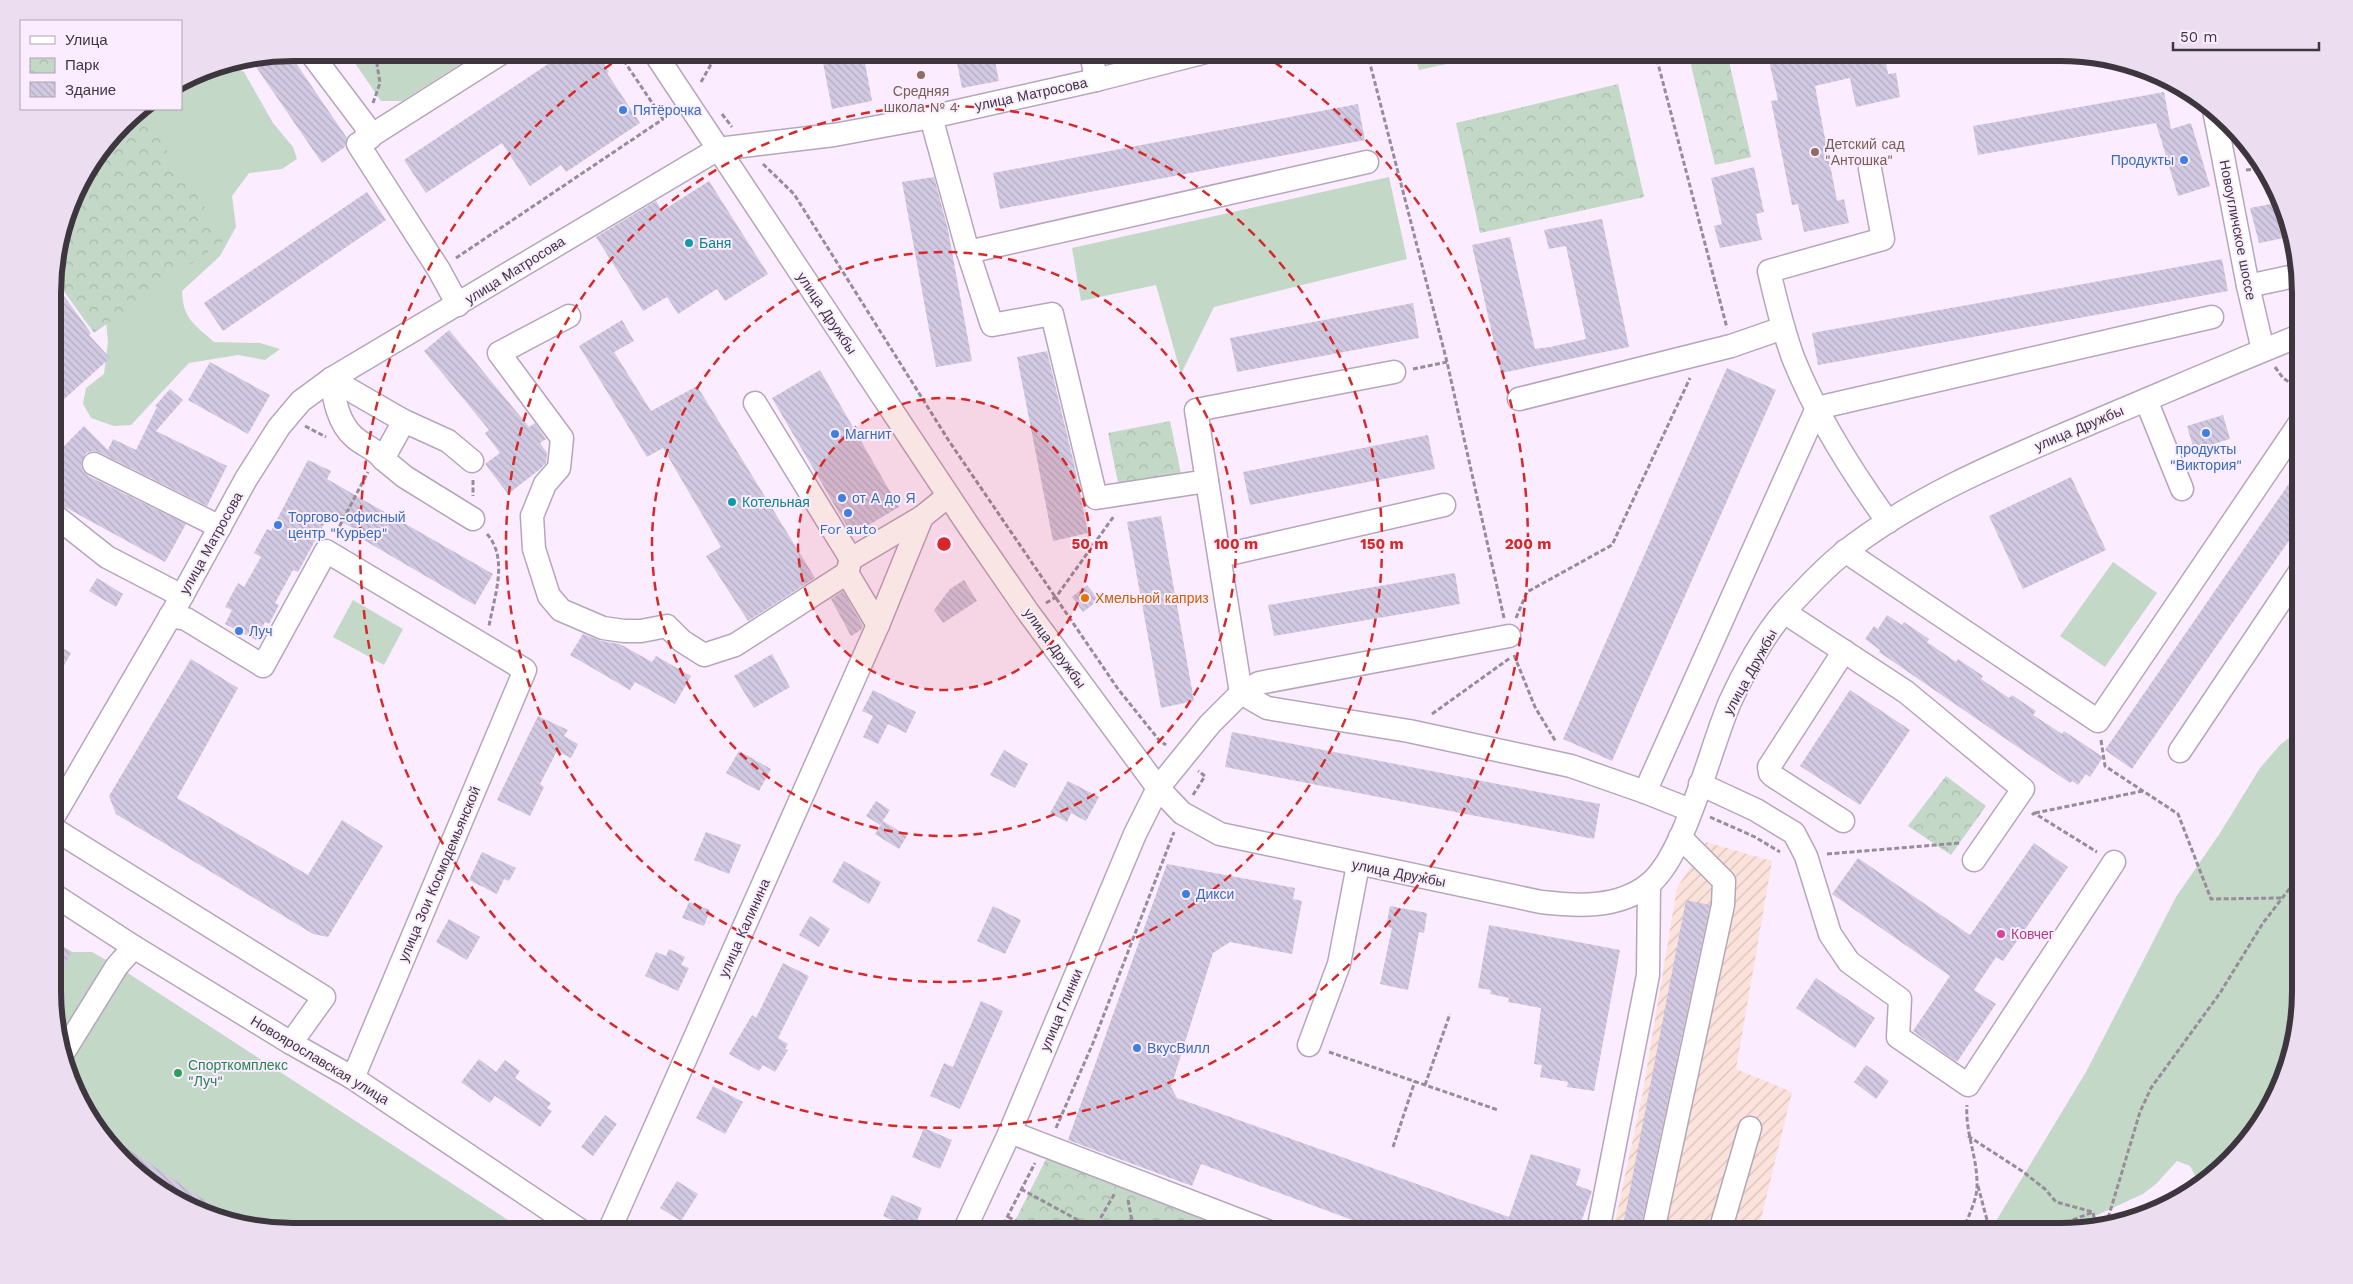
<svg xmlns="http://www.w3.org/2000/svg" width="2353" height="1284" viewBox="0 0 2353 1284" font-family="'Work Sans',sans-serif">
<defs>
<pattern id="industrial-furrows" width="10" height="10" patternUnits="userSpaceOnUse" patternTransform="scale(1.25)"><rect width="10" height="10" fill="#fbe2da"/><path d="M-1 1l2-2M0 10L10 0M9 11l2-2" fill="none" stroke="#d8c2bc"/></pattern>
<pattern id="park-crowns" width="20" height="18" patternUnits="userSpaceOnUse" patternTransform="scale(1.25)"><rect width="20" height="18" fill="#c3d8c6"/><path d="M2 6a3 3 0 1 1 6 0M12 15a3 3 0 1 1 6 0" fill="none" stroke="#a8baab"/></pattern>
<pattern id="building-back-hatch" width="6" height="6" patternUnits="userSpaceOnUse" patternTransform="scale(1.25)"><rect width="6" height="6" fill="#d2c9e2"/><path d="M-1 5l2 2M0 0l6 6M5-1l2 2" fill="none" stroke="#b5adc3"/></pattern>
</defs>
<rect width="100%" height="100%" fill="#fbedff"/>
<polygon fill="url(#industrial-furrows)" points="1706,842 1772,861 1736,1069 1792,1092 1758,1231 1613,1231 1642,1097 1677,888"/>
<g fill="#c3d8c6">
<polygon points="348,53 478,53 402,101 381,101"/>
<polygon points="1414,53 1414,52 1497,53 1419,70"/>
<path d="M 230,65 L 244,72 L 273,123 L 293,147 L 297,159 L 282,169 L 249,173 L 232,196 L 236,227 L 220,256 L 182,291 C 183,319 194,324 214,342 L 260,343 L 280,349 L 265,360 L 238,355 L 189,363 L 131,425 L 114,426 L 91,418 L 83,404 L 86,388 L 104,374 L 108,342 L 104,300 L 114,139 L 134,113 L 140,109 L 181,109 L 181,83 L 202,71 Z"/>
<polygon points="1389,177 1407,259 1214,307 1181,374 1156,285 1081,301 1072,248"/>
<polygon points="2113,562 2157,593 2105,667 2060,636"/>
<polygon points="353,600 403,629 384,665 333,637"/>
<polygon points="2300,729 2300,991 2276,1097 2240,1150 2200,1185 2190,1166 2177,1161 2156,1184 2143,1194 2071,1227 2060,1231 1990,1231 2086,1072 2176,897 2220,833 2260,768 2280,745"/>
<polygon points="54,941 72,952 92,952 117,966 525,1231 294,1231 187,1207 135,1172 93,1125 55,1022"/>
</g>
<g fill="url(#park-crowns)">
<polygon points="1688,53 1727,53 1751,157 1715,165"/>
<polygon points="1618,84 1644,197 1480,233 1456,123"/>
<polygon points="139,109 226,239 94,333 53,276 77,187 134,113"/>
<polygon points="1170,421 1181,474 1119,487 1108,433"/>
<polygon points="1946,776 1986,806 1951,855 1908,826"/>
<polygon points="1046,1159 1233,1231 1010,1231"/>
</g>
<g fill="url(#building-back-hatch)">
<polygon points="566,52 597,52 609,72 607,73 640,123 566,172 561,165 530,186 502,143 426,193 404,160"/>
<polygon points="821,52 863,52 872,101 832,109"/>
<polygon points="955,52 993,52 999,81 962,88"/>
<polygon points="1767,52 1884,52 1888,74 1896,73 1900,97 1856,107 1850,78 1815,86 1837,201 1844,199 1849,223 1804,232 1798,204 1792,205 1771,101 1778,100"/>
<polygon points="289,53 347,138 345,147 322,163 252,61"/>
<polygon points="2164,92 2171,129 2191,123 2210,186 2178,196 2156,123 1978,155 1973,126"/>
<polygon points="1358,104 1365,140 1000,209 993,173"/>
<polygon points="1754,167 1764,212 1756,214 1762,240 1720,248 1714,226 1722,224 1711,178"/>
<polygon points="934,177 948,230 972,361 936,367 902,182"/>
<polygon points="709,181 768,274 725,301 717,289 678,314 667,297 643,311 596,237 656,201 662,211"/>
<polygon points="367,192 386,220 223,331 204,303"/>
<polygon points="2276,203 2289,237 2259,243 2250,208"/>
<polygon points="1602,219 1629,347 1501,373 1472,245 1510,237 1535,349 1550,347 1586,339 1566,246 1549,249 1544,230"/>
<polygon points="2222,259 2228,291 1818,365 1812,333"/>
<polygon points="53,281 91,333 89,335 110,358 53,409"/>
<polygon points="1413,303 1419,338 1237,372 1230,338"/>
<polygon points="622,320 634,341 614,352 651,411 697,386 815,578 748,621 706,556 721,547 663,448 647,457 579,346"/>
<polygon points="449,330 529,427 535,423 546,439 540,443 547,453 546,463 539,470 508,494 485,464 500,453 485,433 489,430 424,351"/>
<polygon points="1047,351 1074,464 1088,533 1053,541 1017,357"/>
<polygon points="210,362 270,395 248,434 188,400"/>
<polygon points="1727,368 1776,390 1612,761 1563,739"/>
<polygon points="820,370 899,507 852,535 772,398"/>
<polygon points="170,389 183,400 156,431 227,466 207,506 99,452 93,451 86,453 81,464 83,471 88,476 186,524 165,562 54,501 53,457 84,426 108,450 113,439 136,450 157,407 155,406"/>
<polygon points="2223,415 2230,439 2194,450 2187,426"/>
<polygon points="1428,435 1435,469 1250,505 1243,472"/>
<polygon points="308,460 331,471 327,479 493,574 475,605 357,536 360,532 329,515 298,572 293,570 275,603 279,605 269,624 265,622 256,640 225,624 232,610 225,607 238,583 244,587 261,557 254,553 267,529 271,531"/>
<polygon points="2299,469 2299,526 2132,769 2105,750"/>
<polygon points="2071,477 2106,550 2023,589 1989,516"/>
<polygon points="1161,516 1194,701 1161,708 1127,522"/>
<polygon points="1455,573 1460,604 1274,636 1268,605"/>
<polygon points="97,578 123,594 116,607 89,591"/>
<polygon points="964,580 977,601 943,623 934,610 950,589"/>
<polygon points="1087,585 1099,600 1083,612 1072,597"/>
<polygon points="843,591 863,626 861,630 851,636 831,599"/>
<polygon points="1887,615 1902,625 1904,622 1929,639 1927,642 1956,662 1958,659 1983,676 1981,679 2009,698 2012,695 2036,711 2033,715 2062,734 2064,731 2103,757 2090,777 2086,774 2078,785 2072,781 2070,783 1879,652 1880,650 1865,639 1874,626 1878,629"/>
<polygon points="583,634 601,641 620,644 652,662 656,656 691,676 675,704 635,682 630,690 570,655"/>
<polygon points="54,643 71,653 54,683"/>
<polygon points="772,654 790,687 754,708 734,676"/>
<polygon points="191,659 238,688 177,798 308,875 342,820 383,846 328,937 313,934 116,814 109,796"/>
<polygon points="873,690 916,712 906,733 888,724 878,744 863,737 873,716 862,711"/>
<polygon points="1850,690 1910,730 1860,805 1800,766"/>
<polygon points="538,716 568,730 564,736 578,744 571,758 557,751 540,784 544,787 530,816 497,800"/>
<polygon points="1232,732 1600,804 1594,839 1225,767"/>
<polygon points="1004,750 1028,764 1015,788 990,775"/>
<polygon points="739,751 771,769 759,791 726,773"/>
<polygon points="1068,781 1099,797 1086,821 1071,813 1067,822 1050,813"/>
<polygon points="876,801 890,810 880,825 866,816"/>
<polygon points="883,821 907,836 899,849 875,834"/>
<polygon points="706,832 741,845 729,874 694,860"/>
<polygon points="2034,843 2068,867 2003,961 1996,957 1974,990 1996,1004 1957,1062 1913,1031 1950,976 1832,894 1858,858 1970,935"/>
<polygon points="482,852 516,868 509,881 504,879 497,894 469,880"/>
<polygon points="844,861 881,882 869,904 832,882"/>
<polygon points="1167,864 1295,888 1293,899 1302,901 1292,954 1230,942 1213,953 1171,1087 1177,1098 1509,1217 1531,1154 1581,1169 1576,1185 1592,1191 1578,1231 1382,1231 1201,1164 1192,1186 1068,1140"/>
<polygon points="1686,900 1710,905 1640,1231 1622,1231"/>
<polygon points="689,902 710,910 704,926 682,918"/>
<polygon points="993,906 1021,920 1005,954 977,941"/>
<polygon points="1390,906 1427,913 1424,933 1419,932 1408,990 1380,984 1392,928 1386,927"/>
<polygon points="810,916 830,929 819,947 799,935"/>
<polygon points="449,919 480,937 467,960 436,942"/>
<polygon points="1489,925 1620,950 1594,1091 1567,1087 1568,1082 1540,1077 1542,1065 1534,1064 1541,1008 1508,1002 1509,998 1490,994 1491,990 1478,988"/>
<polygon points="54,941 72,952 55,978 54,954"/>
<polygon points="669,949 685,957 681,965 689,968 678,991 645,976 656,952 666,956"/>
<polygon points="783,963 809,976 778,1038 788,1044 785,1049 788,1050 775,1072 763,1065 759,1071 729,1054 752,1015 756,1018"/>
<polygon points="1816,978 1875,1018 1855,1048 1796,1008"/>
<polygon points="981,1001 1003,1011 960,1109 930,1096 944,1063 953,1067"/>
<polygon points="479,1059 496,1072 505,1060 520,1071 515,1078 551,1103 547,1108 552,1111 540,1127 495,1096 490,1103 461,1082"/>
<polygon points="1866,1065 1889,1081 1876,1099 1854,1082"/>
<polygon points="713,1086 743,1102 725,1134 696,1118"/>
<polygon points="605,1115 617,1124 593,1156 581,1147"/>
<polygon points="924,1128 952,1140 940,1169 912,1157"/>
<polygon points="113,1139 225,1214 224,1215 187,1207 135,1172 110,1143"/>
<polygon points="677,1181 698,1194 681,1221 660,1208"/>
<polygon points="892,1195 922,1208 914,1229 883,1216"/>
</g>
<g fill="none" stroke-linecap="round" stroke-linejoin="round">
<g stroke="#b6a6bb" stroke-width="25">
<g id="minor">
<polyline points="310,52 365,125 370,138"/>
<path d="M 654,52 L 970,528 L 1028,612 L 1158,788 L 1182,813 L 1220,834 L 1541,902 C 1576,906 1617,909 1648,885 C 1685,857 1710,748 1730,702 C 1743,673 1764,635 1785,611 C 1802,592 1827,566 1846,551 C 1920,493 2012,457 2098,420 C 2165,392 2231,363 2299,336"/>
<polyline points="1091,52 1096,80"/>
<polyline points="2214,110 2248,286 2263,350"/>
<polyline points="931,117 968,252 1367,162"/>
<path d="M 1870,169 L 1883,239 L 1769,271 C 1776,301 1783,331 1794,360 C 1817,417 1852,472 1888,522"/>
<polyline points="968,252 992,325 1052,314 1096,498 1207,481 1241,693 1267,708 1409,731 1571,766 1645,792"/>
<polyline points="2248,286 2299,275"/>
<polyline points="458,305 439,270 358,144 503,52"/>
<polyline points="569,316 499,353 562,438 559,468 545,484 532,516 534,549 549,596 561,610 603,628 624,631 641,631 667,626 682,641 704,655 735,645 847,573 851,559 922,517 948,496"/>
<polyline points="331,379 404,421 383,459 405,477 473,519"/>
<path d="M 331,379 C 334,399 338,423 354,437 C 364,446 375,448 383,459"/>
<polyline points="1519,399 1731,346 1783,328"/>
<polyline points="2146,400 2182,489"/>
<polyline points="755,403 851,559"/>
<polyline points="404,421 448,441 472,461"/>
<polyline points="94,464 220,527"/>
<polyline points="1207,481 1196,410 1394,372"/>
<polyline points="54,515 107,557 182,596"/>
<polyline points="1845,551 2098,721 2299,424"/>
<polyline points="1220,556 1444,505"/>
<polyline points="847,573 878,625"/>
<polyline points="1784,612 1906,692 2023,789 1974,860"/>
<polyline points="170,616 186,619 263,666 326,551 525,670 353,1078"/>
<polyline points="2180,751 2299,573"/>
<polyline points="1700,784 1756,810 1794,833 1806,856 1830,934 1849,962 1900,999 1898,1037 1968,1085 2114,862"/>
<polyline points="1690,810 1645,792 1817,408 2212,317"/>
<polyline points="54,816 182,596 246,479 279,427 301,401 331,379 718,149 834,135 931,117 1096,80 1206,52"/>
<polyline points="1843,821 1773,776 1770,773 1769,767 1844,651"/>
<polyline points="54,829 324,997 291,1043"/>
<polyline points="54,895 134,947 291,1043 353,1078 581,1231"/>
<polyline points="1309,1045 1339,964 1358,865"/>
<polyline points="65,1050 117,966 134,947"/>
<polyline points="1010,1132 1267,1231"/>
<polyline points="609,1231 878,625 922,517"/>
<polyline points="964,1231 1010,1132 1135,834 1158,788 1210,724 1241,693 1259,683 1509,636"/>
<polyline points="1598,1231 1648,975 1649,885"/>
<polyline points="1653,1231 1723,905 1724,881 1680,837"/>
<polyline points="1720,1231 1750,1128"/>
</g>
</g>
<g stroke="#978d9a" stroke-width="3" stroke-dasharray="5 2.5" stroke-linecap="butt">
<polyline points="1367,52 1447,362 1504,618"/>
<polyline points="1655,52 1727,328"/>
<polyline points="339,57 347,52"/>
<polyline points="701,82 718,52"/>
<polyline points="373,103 380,83 375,52"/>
<polyline points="722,114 732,127"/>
<polyline points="763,164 794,194 949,441 1118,689 1159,740 1166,745"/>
<polyline points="2246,170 2263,168"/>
<polyline points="456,258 663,119 618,52"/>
<polyline points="2275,367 2283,378 2299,389"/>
<polyline points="1413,369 1447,362"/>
<polyline points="305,426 326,437"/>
<polyline points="473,480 473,496"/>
<polyline points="336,533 368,472"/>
<path d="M 487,534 C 509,559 494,597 489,626"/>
<polyline points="1046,603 1056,597 1114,516"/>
<polyline points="1516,618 1527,592 1612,545 1690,378"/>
<polyline points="1514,655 1535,707 1556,742"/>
<polyline points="1432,714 1510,658"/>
<polyline points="2101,740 2105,766 2178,814 2211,899 2281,898"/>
<polyline points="1193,795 1205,776 1198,771"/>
<polyline points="2035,813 2143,791"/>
<polyline points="2032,815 2034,813 2097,852"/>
<polyline points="1710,817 1755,837 1780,852"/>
<polyline points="1827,854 1960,843"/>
<polyline points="1329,1052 1498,1110"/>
<polyline points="1425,1085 1450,1014"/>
<polyline points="1056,1128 1093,1043 1174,832"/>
<polyline points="1968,1136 2022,1171 2045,1189 2056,1202 2093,1212"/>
<polyline points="1393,1147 1415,1081"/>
<polyline points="1978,1186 1987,1220 1986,1231"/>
<polyline points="1021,1189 1098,1231"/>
<polyline points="1128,1200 1134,1231"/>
<polyline points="1008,1217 1037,1231"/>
<polyline points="2106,1225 2140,1112 2151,1088 2220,993 2263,923 2300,875"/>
<polyline points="1000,1231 1035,1163"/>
<polyline points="1093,1231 1115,1193"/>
<path d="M 1963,1231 C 1968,1216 1978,1199 1977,1183 C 1977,1156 1965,1132 1967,1105"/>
<polyline points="2045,1231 2093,1212 2096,1227"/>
</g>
<use href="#minor" stroke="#fff" stroke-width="22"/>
</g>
<circle cx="944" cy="544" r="146" fill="#d62828" fill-opacity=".12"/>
<g fill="none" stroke="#d62828" stroke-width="2.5" stroke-dasharray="9 6">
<circle cx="944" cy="544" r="146"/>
<circle cx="944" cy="544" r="292"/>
<circle cx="944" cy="544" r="438"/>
<path d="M1262 54A584 584 0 1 1 626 54"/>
</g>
<g fill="#8d6e63" stroke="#fbedff" stroke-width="2">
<circle cx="921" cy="75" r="5"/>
<circle cx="1815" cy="152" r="5"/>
</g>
<g fill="#3f7fe0" stroke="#fbedff" stroke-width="2">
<circle cx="623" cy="110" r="5"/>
<circle cx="2184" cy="160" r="5"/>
<circle cx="2206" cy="433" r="5"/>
<circle cx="835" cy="434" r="5"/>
<circle cx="842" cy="498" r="5"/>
<circle cx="848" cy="513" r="5"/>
<circle cx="278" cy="525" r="5"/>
<circle cx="239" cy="631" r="5"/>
<circle cx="1186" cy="894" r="5"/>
<circle cx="1137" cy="1048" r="5"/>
</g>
<g fill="#0f9aa8" stroke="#fbedff" stroke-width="2">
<circle cx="689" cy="243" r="5"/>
<circle cx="732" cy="502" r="5"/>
</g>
<circle fill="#e8710a" stroke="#fbedff" stroke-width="2" cx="1085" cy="598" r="5"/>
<circle fill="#d1479c" stroke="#fbedff" stroke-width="2" cx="2001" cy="934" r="5"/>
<circle fill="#2e9e5b" stroke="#fbedff" stroke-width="2" cx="178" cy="1073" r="5"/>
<g text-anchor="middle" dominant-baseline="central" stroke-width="4" stroke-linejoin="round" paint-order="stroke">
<g font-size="14" fill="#785e54" stroke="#fbedff">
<text x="921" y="91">Средняя<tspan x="921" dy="16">школа № 4</tspan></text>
<text x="1825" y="144" text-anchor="start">Детский сад<tspan x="1825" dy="16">"Антошка"</tspan></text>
</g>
<g font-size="14" fill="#3d363f" stroke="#fbedff">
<text transform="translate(1031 94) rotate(-12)">улица Матросова</text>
<text transform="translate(2238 230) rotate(79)">Новоугличское шоссе</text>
<text transform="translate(515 270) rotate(-32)">улица Матросова</text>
<text transform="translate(827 313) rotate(56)">улица Дружбы</text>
<text transform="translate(2079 428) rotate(-23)">улица Дружбы</text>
<text transform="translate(211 543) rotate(-61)">улица Матросова</text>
<text transform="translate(1055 648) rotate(54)">улица Дружбы</text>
<text transform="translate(1750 672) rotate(-61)">улица Дружбы</text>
<text transform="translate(1399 873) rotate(11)">улица Дружбы</text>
<text transform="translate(439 874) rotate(-67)">улица Зои Космодемьянской</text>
<text transform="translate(744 928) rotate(-66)">улица Калинина</text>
<text transform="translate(1061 1010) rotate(-67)">улица Глинки</text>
<text transform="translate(320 1060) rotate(31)">Новоярославская улица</text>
</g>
<g font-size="14" fill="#366cbe" stroke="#fbedff" text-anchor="start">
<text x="633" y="110">Пятёрочка</text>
<text x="2174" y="160" text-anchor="end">Продукты</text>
<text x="845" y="434">Магнит</text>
<text x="2206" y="449" text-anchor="middle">продукты<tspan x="2206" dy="16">"Виктория"</tspan></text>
<text x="852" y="498">от А до Я</text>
<text x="288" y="517">Торгово-офисный<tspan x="288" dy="16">центр "Курьер"</tspan></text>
<text x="848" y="529" text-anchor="middle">For auto</text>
<text x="249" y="631">Луч</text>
<text x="1196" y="894">Дикси</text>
<text x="1147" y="1048">ВкусВилл</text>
</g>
<g font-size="14" fill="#0d838f" stroke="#fbedff" text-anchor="start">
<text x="699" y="243">Баня</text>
<text x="742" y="502">Котельная</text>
</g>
<g font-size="14" fill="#c56008" stroke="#fbedff" text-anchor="start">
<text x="1095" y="598">Хмельной каприз</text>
</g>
<g font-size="14" fill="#b23c85" stroke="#fbedff" text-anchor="start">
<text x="2011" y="934">Ковчег</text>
</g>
<g font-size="14" fill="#27864d" stroke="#fbedff" text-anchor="start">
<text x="188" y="1065">Спорткомплекс<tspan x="188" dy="16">"Луч"</tspan></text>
</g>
</g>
<path d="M0 0H2353V1284H0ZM293 61H2060A232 232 0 0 1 2292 293V991A232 232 0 0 1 2060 1223H293A232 232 0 0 1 61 991V293A232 232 0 0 1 293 61Z" fill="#ecdef0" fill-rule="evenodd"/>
<path fill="none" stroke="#3d363f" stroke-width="6" d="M293 61H2060A232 232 0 0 1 2292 293V991A232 232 0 0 1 2060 1223H293A232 232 0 0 1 61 991V293A232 232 0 0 1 293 61Z"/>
<circle cx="944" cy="544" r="8" fill="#d62828" stroke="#fbedff" stroke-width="2.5"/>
<g font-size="15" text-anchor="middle" font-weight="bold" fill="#d62828" stroke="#fbedff" stroke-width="4" stroke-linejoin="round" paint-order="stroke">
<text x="1090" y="549">50 m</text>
<text x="1236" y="549">100 m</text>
<text x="1382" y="549">150 m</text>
<text x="1528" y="549">200 m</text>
</g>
<rect x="20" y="20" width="162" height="90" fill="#fbedff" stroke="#afa4b2"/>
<rect x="30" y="36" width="25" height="8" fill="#ffffff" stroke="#afa4b2"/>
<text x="65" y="45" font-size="15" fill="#3d363f">Улица</text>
<rect x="30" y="58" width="25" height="15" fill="url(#park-crowns)" stroke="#afa4b2"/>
<text x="65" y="70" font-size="15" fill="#3d363f">Парк</text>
<rect x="30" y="82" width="25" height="15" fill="url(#building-back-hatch)" stroke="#afa4b2"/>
<text x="65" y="95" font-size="15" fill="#3d363f">Здание</text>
<path d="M2173 42v8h146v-8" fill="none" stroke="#3d363f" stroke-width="2.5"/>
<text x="2180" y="42" font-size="15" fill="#3d363f" stroke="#fbedff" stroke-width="4" paint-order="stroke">50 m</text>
</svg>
